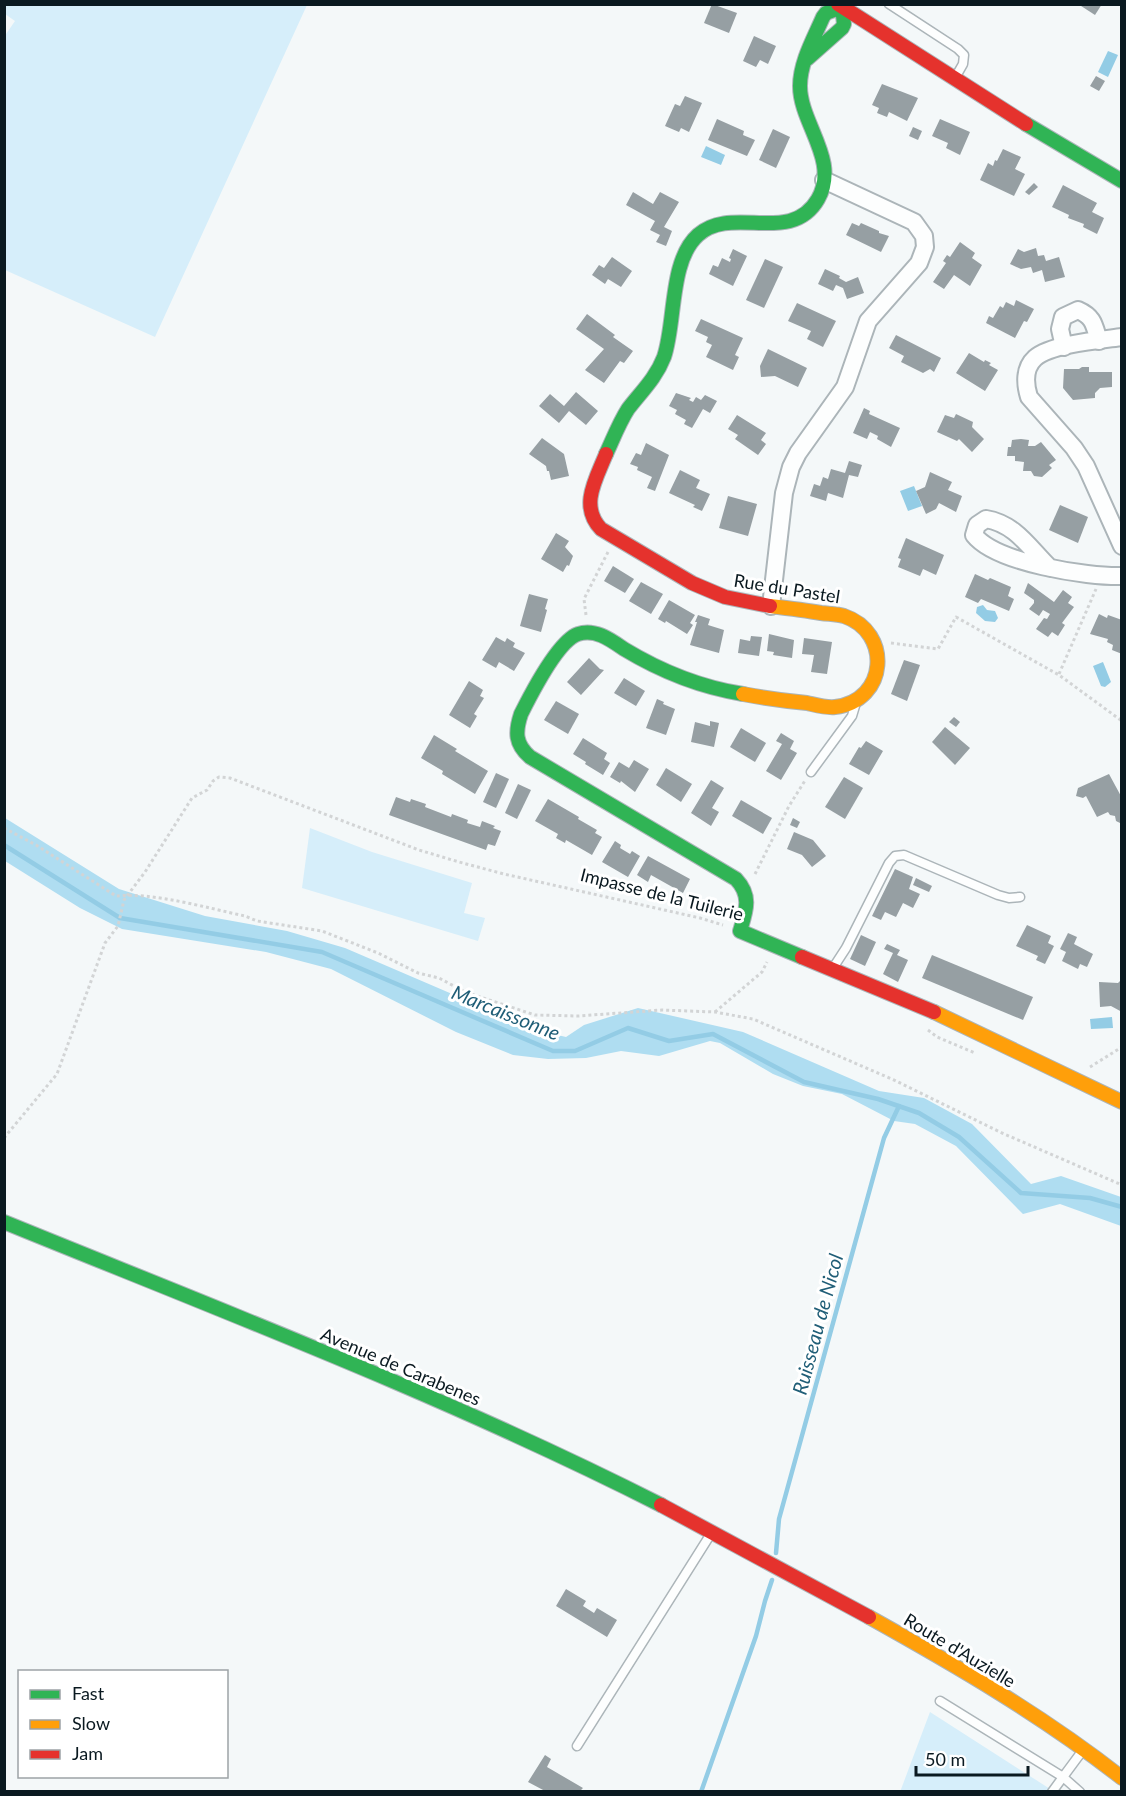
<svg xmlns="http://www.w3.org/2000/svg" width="1126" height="1796" viewBox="0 0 1126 1796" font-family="Lato,sans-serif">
<rect width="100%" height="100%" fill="#f4f8f9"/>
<g fill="#d6eefa">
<polygon points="5,4 307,5 155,337 5,270 4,37 15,21 5,14"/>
<polygon points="310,828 372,852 472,883 464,913 485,918 478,941 302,888"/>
<polygon points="930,1712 1047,1787 1054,1791 900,1792"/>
</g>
<polygon fill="#afddf1" points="5,818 119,889 205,916 287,931 345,948 536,1030 566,1037 584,1025 638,1008 743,1032 879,1091 924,1098 972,1124 1031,1184 1061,1176 1121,1197 1121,1226 1060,1204 1023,1214 956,1146 915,1124 894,1121 842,1094 803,1086 773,1074 720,1043 710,1041 659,1056 621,1051 586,1058 548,1059 513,1055 456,1032 331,969 266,952 122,929 80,908 5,861"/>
<g fill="#93cce5">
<polygon points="1108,51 1118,55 1108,77 1098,72"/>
<polygon points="706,146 725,155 721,165 701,157"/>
<polygon points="914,486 922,506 908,511 900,491"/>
<polygon points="983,605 987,610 995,611 998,618 995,622 985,621 976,613 977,607"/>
<polygon points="1103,662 1111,682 1105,687 1101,686 1093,666"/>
<polygon points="1112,1017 1113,1028 1091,1029 1090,1019"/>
</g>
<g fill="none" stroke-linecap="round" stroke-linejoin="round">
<g stroke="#93cce5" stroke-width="4.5">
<polyline points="4,845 120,918 322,952 553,1051 575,1051 628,1028 669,1041 713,1034 804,1082 878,1099 919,1113 959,1137 1021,1193 1090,1198 1122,1207"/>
<polyline points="776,1553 779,1519 884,1138 899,1106"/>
<polyline points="701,1792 756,1636 765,1601 772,1580"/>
</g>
</g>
<g fill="#969fa3">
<polygon points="712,4 737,13 729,33 704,23"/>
<polygon points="1078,4 1102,4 1095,15"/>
<polygon points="754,36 776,46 768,64 760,60 756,67 743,61"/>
<polygon points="1096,76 1105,81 1099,91 1090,86"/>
<polygon points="882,84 918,98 907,121 889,112 887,117 877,113 879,108 872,105"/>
<polygon points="685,96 702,103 689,132 681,128 679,132 665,126 675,104 680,106"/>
<polygon points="717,119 744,131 743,135 755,140 747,156 708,140"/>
<polygon points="940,119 970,132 960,155 946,148 948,143 932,136"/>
<polygon points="913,127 922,131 918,140 909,136"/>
<polygon points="773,129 790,137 776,168 759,160"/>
<polygon points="1003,149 1021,157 1015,169 1025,174 1014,196 980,180 988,163 993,166 995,160 997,161"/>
<polygon points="1034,183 1038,187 1029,195 1025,192"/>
<polygon points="1063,185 1097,203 1092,212 1104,218 1097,234 1083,227 1084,224 1068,218 1069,215 1052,207"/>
<polygon points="633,192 653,204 660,192 679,202 664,227 672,231 666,246 656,242 660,235 650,230 655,221 626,205"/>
<polygon points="852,223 859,226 861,223 879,231 879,233 889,236 881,252 846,235"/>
<polygon points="960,242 975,253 972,258 982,265 970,286 954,275 944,289 933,282 946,263 943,261 947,255 950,257"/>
<polygon points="1036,248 1038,256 1044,255 1046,261 1059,257 1065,277 1045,282 1042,270 1033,273 1031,267 1021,269 1010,264 1018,249 1024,252"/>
<polygon points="733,249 747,256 733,286 709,274 713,265 718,267 722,258 730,262 731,259 729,258"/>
<polygon points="612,257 632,271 621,287 608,279 605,284 592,275 599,265 604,268"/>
<polygon points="765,259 783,267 764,308 746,300"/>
<polygon points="825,269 840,276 839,278 846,282 858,277 864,293 847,299 843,288 836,285 833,291 818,284"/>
<polygon points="1016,300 1034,309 1027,322 1024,321 1015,338 986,323 989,316 993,318 1000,306 1003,308 1006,302 1014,306"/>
<polygon points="797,303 836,321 823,347 807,339 811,331 788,321"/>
<polygon points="587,314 615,335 613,337 633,351 624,363 620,361 604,383 585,370 604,349 576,329"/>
<polygon points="701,319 743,338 735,355 739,357 733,370 706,357 712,345 706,342 708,337 695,331"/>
<polygon points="896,335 941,358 934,372 930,369 923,373 901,362 904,356 889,348"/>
<polygon points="768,349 807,368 798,387 775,376 761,377 760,366"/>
<polygon points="969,353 984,362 985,360 991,363 989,365 998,370 985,391 956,373"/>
<polygon points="1082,367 1089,367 1089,372 1112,372 1112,387 1100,388 1095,393 1095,398 1073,400 1063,388 1064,369 1079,369"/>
<polygon points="576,392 598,411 586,425 569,411 559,423 539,406 550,394 564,406"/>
<polygon points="676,393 691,398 689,400 693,402 696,397 701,400 705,395 717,401 710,413 703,409 692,428 684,424 686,420 675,414 677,410 669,406"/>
<polygon points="864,408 870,411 869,414 900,428 891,447 877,439 878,436 870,432 867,439 853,433"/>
<polygon points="956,414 973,422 972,427 984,439 972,452 959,439 957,441 937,432 945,415 954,418"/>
<polygon points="737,415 766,433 761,440 766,444 758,455 735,439 738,435 728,429"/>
<polygon points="542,438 564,454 569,476 551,480 549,471 547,471 546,466 529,454"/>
<polygon points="1021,439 1029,440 1028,446 1035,446 1041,442 1056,460 1049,465 1052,468 1042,477 1034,476 1031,471 1023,471 1024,462 1015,461 1015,456 1007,456 1008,447 1011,447 1012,440"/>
<polygon points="646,443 669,455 655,491 647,488 652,477 637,470 638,467 630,464 636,453 641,455"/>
<polygon points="849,461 862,465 858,477 849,475 843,498 828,493 826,501 810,496 814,484 820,486 823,477 828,479 831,469 845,473"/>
<polygon points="680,470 700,480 696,488 710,494 702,511 693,507 695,505 669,493"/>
<polygon points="930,472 952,482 948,490 962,496 956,512 939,503 936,509 926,514 916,491 925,487"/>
<polygon points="728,496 757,504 748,536 719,528"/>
<polygon points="1060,505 1088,517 1078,543 1049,530"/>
<polygon points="556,533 569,541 565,547 573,556 569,566 567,565 563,572 541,559"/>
<polygon points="906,538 944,555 936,575 923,569 920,576 898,567 901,559 898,558"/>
<polygon points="613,566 634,579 625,593 604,581"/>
<polygon points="975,574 988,580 990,578 1011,587 1008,596 1014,599 1009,611 981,599 978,603 965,597"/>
<polygon points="641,582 663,594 651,614 629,601"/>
<polygon points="1028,583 1054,602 1063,590 1072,597 1068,603 1074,607 1062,623 1065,625 1058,636 1052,632 1048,637 1036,629 1044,618 1047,619 1050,614 1043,610 1039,616 1029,609 1034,603 1034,600 1024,593"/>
<polygon points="529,594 548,599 545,609 547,610 541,632 520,626"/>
<polygon points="669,600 695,615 690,623 693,625 687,634 666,621 665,623 658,619"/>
<polygon points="1099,614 1107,618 1108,615 1122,620 1122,654 1112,650 1113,645 1107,642 1108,639 1090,634"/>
<polygon points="698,615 710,619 708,625 724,630 719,653 690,645 697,622 695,622"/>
<polygon points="769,634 794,640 792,658 773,655 774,652 767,651"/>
<polygon points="751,636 762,637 759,656 738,653 740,639 750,641"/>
<polygon points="496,637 505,642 507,638 515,643 513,647 525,653 514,671 499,662 496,668 482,660"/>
<polygon points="804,638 832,642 827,674 811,672 814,655 802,654"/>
<polygon points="589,658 600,669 604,670 581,695 567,682"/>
<polygon points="904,660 920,665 907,701 891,694"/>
<polygon points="624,678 645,691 636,706 614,693"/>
<polygon points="469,681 483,690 480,696 484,698 474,714 477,716 470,728 449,715"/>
<polygon points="657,699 664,702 663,704 675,709 666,735 646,728"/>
<polygon points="556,701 579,714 568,734 544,720"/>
<polygon points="954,717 960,722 956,727 949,722"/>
<polygon points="710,721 719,723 714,747 691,742 695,722 710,726"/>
<polygon points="945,727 970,748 955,765 932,742"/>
<polygon points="741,728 766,743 755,762 730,747"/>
<polygon points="781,733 794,741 790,749 797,753 781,780 766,771 782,744 776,741"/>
<polygon points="434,735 457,749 455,751 488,771 475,794 442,774 443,771 421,758"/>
<polygon points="583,738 607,753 604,759 610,763 603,775 585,764 586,762 573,754"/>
<polygon points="866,741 883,751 869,775 849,764 859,747 861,748"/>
<polygon points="634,760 649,769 635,792 621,781 620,783 610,777 619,762 629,768"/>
<polygon points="666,768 692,784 681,802 656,785"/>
<polygon points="496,773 509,779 496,808 483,802"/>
<polygon points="1109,774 1122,798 1122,824 1116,821 1115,816 1110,815 1108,812 1097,817 1086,796 1083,798 1076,796 1078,788"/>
<polygon points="844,777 863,788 845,819 825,807"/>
<polygon points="711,780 724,788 712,808 719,812 711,826 691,813"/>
<polygon points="518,784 531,790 517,819 505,813"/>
<polygon points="396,797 410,802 411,799 426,804 425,807 451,817 452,814 468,820 467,823 480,827 482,821 495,826 493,828 501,831 495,846 488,844 486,850 389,815"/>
<polygon points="548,799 579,817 578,819 597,830 595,833 602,837 592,855 566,840 565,843 556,838 558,834 535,821"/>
<polygon points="741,800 772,818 763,834 732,816"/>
<polygon points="793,818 800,822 797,828 790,825"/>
<polygon points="794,832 813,840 826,856 812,867 802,855 787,849"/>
<polygon points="615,841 621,845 620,848 630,854 632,851 640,856 628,877 602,862"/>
<polygon points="648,856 690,879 683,893 651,875 648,882 637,875"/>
<polygon points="895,869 913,877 909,889 920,894 913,908 903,903 896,917 885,912 881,920 872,916"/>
<polygon points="916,878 932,886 929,892 913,885"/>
<polygon points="1027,925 1051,936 1048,943 1054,946 1045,964 1036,960 1038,956 1016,946"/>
<polygon points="1068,933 1077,937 1074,944 1093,954 1087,967 1080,964 1078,969 1062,961 1066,952 1060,949"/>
<polygon points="861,935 876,942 865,966 850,959"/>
<polygon points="887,944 900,950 897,955 908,960 898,982 883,974 893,953 884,949"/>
<polygon points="932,955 1033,997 1023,1020 922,978"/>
<polygon points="1120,981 1122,982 1122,1012 1111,1006 1100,1007 1099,982 1118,983"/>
<polygon points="566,1589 586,1601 583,1606 594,1613 597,1608 617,1620 607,1637 556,1606"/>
<polygon points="545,1755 551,1759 547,1767 583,1788 580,1791 545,1791 528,1782"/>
</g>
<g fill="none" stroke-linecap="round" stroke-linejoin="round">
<g stroke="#acb5b9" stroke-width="11">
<g id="lane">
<polyline points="889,4 958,49 964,55 963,64 955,78"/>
<polyline points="811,772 852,716 855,706"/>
<polyline points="833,968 846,948 889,863 895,856 904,855 998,895 1009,898 1020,897"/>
<polyline points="940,1701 1063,1777 1052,1792"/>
<polyline points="577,1746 712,1532"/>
<polyline points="1080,1792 1063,1777 1083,1750"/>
</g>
</g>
<g stroke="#acb5b9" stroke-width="20">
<g id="street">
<path d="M 1122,337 C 1100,340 1051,344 1035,358 C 1024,368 1025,384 1029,397 L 1074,448 L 1086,466 L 1122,546"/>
<path d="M 1064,347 L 1060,329 L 1063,317 L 1078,310 C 1094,317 1094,325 1099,341"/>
<path d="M 1050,568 C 1030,549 1016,524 986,519 L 977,525 L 974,535 C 996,563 1087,577 1122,576"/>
<polyline points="771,606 784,493 791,467 798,453 845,387 868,321 919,263 925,247 924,236 914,222 824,180"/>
</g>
</g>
<g stroke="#acb5b9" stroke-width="16">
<g id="fast">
<polyline points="1026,124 1122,181"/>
<path d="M 606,454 C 613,439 619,423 628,409 C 641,392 656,378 664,357 C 676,322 669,261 698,235 C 732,204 791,246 818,199 C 840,160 800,124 800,86 C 800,62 814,38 823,17 L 826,13 L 842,7 L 844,24 L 842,28 L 807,59"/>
<path d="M 743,694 C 699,687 662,672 624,649 C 611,640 595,628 578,634 C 558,641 531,694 521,714 C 515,732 515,744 530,757 L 736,879 C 752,896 746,911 740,931 L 802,957"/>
<path d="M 4,1222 C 225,1312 448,1397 661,1505"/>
</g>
</g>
<g stroke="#acb5b9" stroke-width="16">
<g id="slow">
<path d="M 743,694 C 764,698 786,701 807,703 C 816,705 826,708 835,707 C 888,701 892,632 844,616 C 837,614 828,614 821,613 C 804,610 787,608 770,606"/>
<polyline points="934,1012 1122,1102"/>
<path d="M 869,1617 C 957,1666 1043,1716 1122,1778"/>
</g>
</g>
<g stroke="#acb5b9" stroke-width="16">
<g id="jam">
<polyline points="838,4 1026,124"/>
<path d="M 606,454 C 596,479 579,506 601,529 L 692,583 L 725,597 L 770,606"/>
<polyline points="802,957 934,1012"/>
<polyline points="661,1505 869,1617"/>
</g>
</g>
<g stroke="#d2d4d5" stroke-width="3" stroke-dasharray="3 3" stroke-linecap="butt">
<polyline points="586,615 584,599 608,552"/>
<polyline points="891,643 938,649 956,617 1059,675 1122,721"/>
<polyline points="1059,674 1096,589"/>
<path d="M 4,828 L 36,845 L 116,896 C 153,892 207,908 245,916 L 257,921 L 322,931 L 378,953 L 418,973 L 439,978 L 465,992 L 535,1015 L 578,1016 L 662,1010 L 715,1012 L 753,1019 L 894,1080 L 1002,1133 L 1122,1185"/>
<polyline points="755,874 789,806 806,779"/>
<polyline points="715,1012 762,972 767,962"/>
<polyline points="928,1030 937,1037 975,1053"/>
<polyline points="1090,1067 1122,1047"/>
<polyline points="4,1138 57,1074 105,943 118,926 124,900 145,872 192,798 207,790 213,781 219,777 230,778 419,850 459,862 504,874 700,918 723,925"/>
</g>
<use href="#lane" stroke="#fdfefe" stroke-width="8"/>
<use href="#street" stroke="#fdfefe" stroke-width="16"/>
<use href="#fast" stroke="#30b455" stroke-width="14"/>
<use href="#slow" stroke="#ff9f0a" stroke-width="14"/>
<use href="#jam" stroke="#e5322d" stroke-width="14"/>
</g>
<g text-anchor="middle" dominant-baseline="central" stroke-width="6" stroke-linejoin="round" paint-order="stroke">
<g font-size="18" fill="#0a1920" stroke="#fff">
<text transform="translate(787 588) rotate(9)">Rue du Pastel</text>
<text transform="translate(662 894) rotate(14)">Impasse de la Tuilerie</text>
<text transform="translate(401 1366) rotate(23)">Avenue de Carabenes</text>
<text transform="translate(960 1650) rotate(31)">Route d'Auzielle</text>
</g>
<g font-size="20" font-style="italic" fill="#205e77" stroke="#fff">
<text transform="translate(506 1012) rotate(22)">Marcaissonne</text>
<text transform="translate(817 1324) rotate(-75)">Ruisseau de Nicol</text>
</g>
</g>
<rect width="1126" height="1796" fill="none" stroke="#0a1920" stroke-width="12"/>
<rect x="18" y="1670" width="210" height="108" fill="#ffffff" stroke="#9da3a6" stroke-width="1.5"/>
<rect x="30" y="1690" width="30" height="9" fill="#30b455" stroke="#9da3a6" stroke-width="1.5"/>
<text x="72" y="1700" font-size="18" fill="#0a1920">Fast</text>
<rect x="30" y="1720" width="30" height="9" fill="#ff9f0a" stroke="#9da3a6" stroke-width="1.5"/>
<text x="72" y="1730" font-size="18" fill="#0a1920">Slow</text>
<rect x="30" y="1750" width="30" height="9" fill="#e5322d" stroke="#9da3a6" stroke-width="1.5"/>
<text x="72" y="1760" font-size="18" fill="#0a1920">Jam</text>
<path d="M916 1766v9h112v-9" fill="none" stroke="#0a1920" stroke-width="3"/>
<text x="925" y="1766" font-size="18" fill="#0a1920" stroke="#ffffff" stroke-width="4.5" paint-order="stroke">50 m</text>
</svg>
